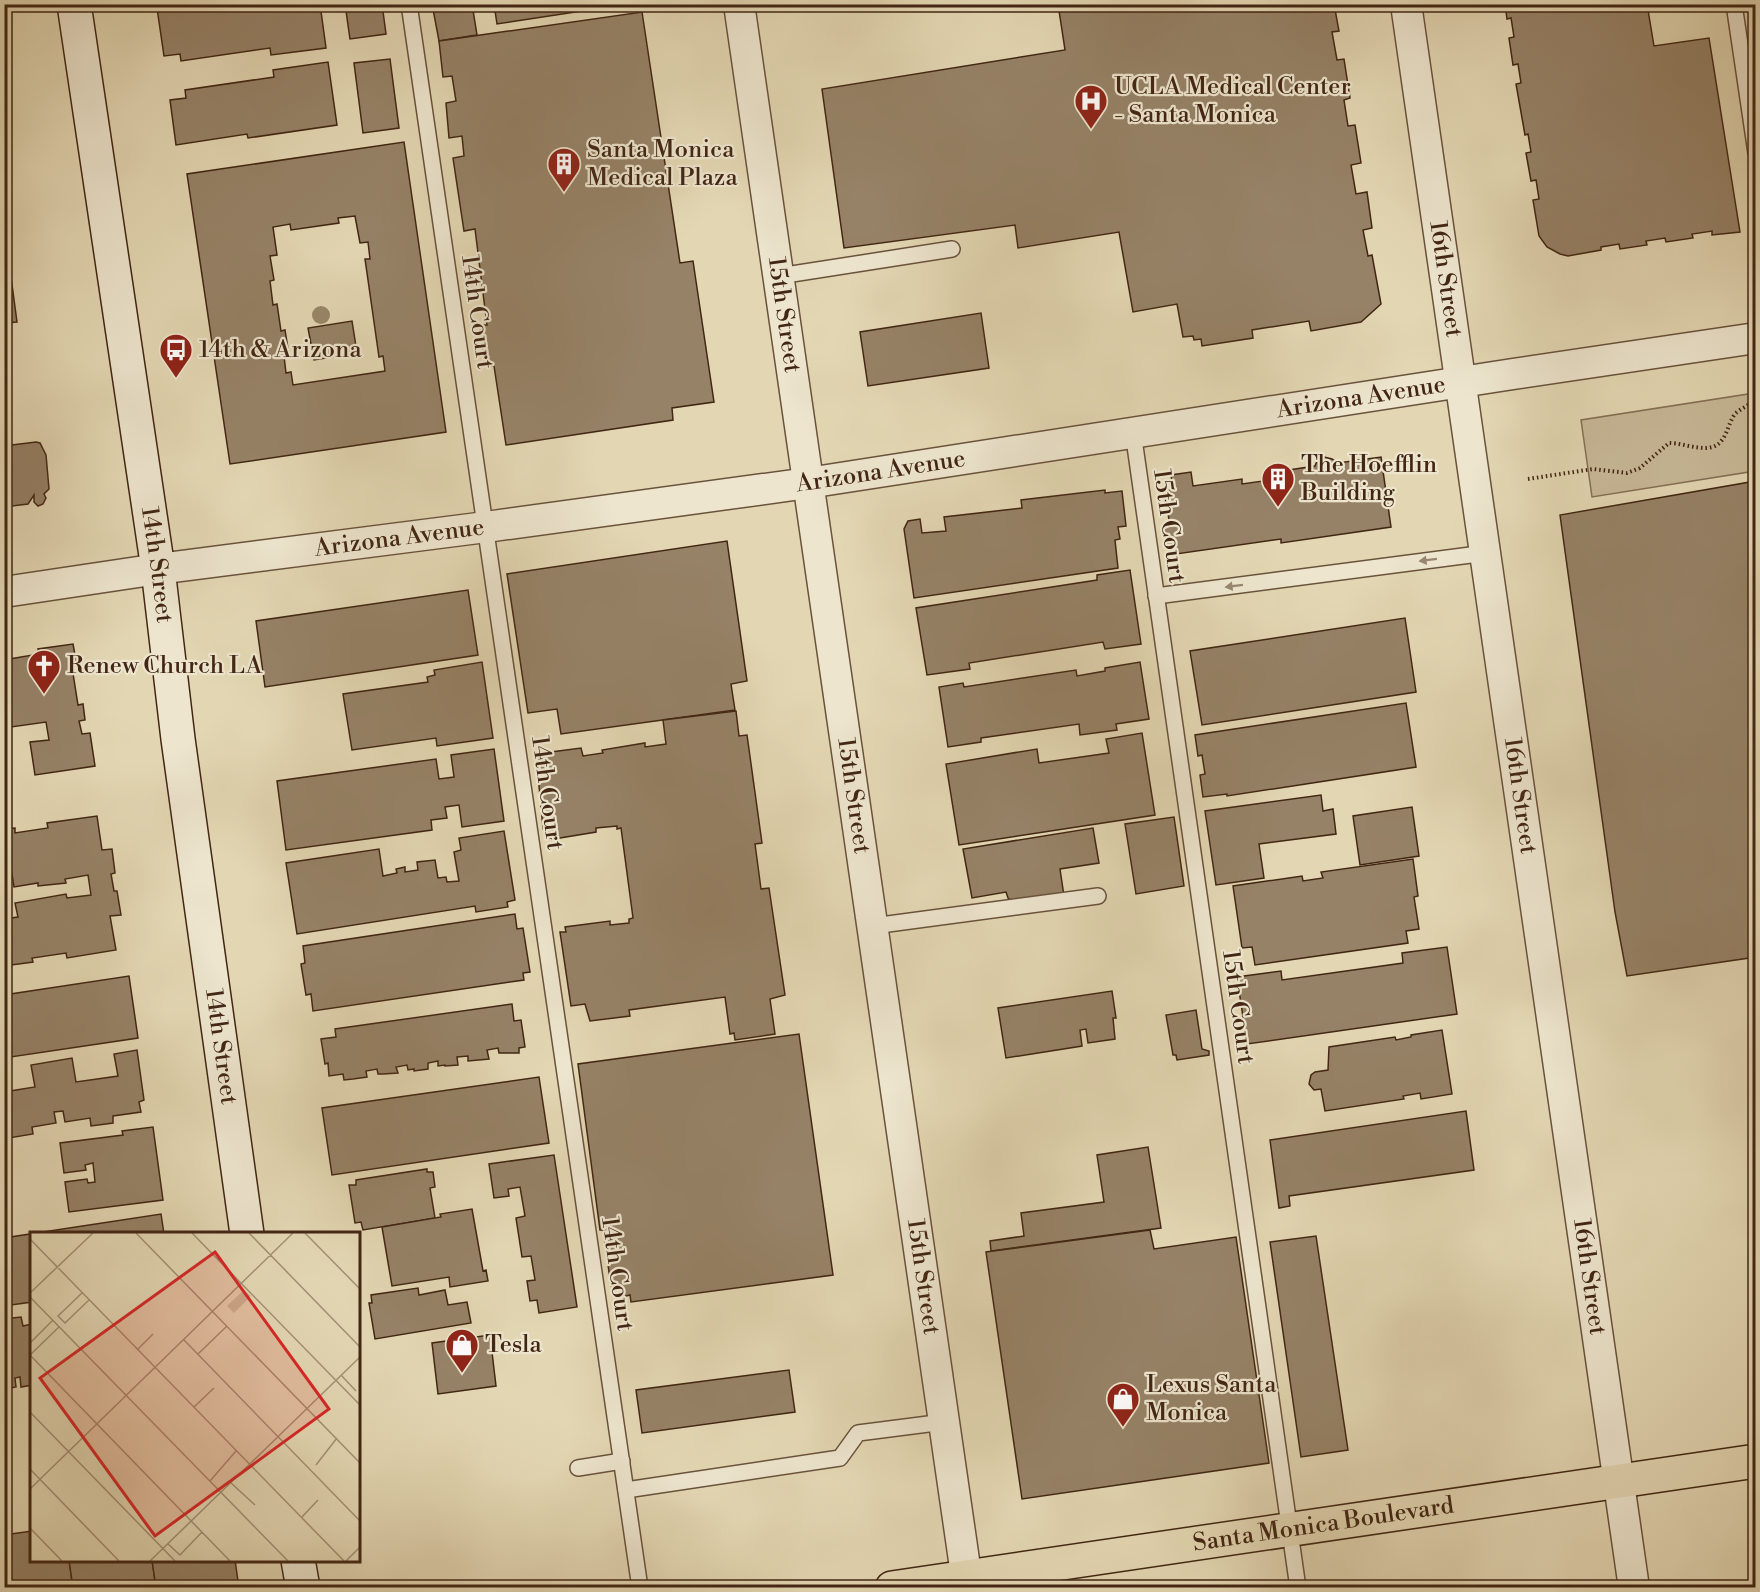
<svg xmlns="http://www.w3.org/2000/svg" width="1760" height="1592" viewBox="0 0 1760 1592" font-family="'Libre Bodoni',serif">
<rect width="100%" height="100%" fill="#e3d7b3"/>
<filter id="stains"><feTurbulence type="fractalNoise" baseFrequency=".00333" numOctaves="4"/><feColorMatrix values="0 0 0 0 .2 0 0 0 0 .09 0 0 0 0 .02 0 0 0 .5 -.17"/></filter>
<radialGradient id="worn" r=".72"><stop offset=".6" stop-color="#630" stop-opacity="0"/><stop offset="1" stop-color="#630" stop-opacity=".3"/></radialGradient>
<polygon fill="#c8b998" stroke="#857056" stroke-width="1.5" points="1755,393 1755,471 1592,497 1581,420"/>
<g fill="#968267" stroke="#422614" stroke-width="1.5" fill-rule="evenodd">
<polygon points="182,4 320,4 326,48 271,55 270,48 181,61 180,54 164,56 157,8"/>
<polygon points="345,4 382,4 386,34 350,39"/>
<polygon points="432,4 472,4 477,35 439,41"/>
<polygon points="494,4 628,4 497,24"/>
<polygon points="1058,4 1334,4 1339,31 1332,32 1337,60 1344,59 1350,98 1344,100 1348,126 1355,125 1361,163 1351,165 1356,194 1367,192 1372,228 1363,230 1368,256 1372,255 1381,304 1361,322 1311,331 1309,321 1252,330 1253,338 1202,346 1201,339 1194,340 1193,336 1183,337 1177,304 1133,312 1119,232 1018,248 1015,225 844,248 822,89 1065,50"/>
<polygon points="1505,4 1647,4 1654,46 1709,38 1740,232 1712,235 1712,231 1692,234 1693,238 1666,242 1665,238 1646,241 1647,245 1620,249 1619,244 1601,247 1601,250 1568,256 1560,254 1547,247 1539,236 1533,200 1539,199 1536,180 1531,181 1526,153 1531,152 1528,134 1525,135 1516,84 1521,83 1518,64 1513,65 1509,38 1514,37 1511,18 1507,19"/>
<polygon points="642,12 680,263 693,261 714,402 672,408 673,420 506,445 494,366 485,365 480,325 487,325 475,229 464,231 453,158 464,156 462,136 449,138 446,103 456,101 452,76 443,77 439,41"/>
<polygon points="390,59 399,128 363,133 354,63"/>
<polygon points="328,62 337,125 248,138 247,134 176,145 170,100 186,98 185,90 274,77 273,70"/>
<path d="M 404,142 L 446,432 L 230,464 L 187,174 ZM 355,216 L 360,243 L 368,242 L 370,259 L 365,259 L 379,357 L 383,356 L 385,371 L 293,385 L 291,372 L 286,373 L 284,356 L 289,355 L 285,330 L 281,331 L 277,304 L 273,305 L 270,281 L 274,280 L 270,256 L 277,255 L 273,227 L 290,224 L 291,230 L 339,223 L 338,218 Z"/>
<polygon points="4,200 9,216 4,217"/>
<polygon points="11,277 17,322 4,323 4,278"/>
<polygon points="981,313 989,368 868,386 860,332"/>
<polygon points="352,321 357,353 314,360 308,328"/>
<polygon points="36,442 40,443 46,455 49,489 44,494 46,498 43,504 38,506 34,502 34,495 28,504 4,507 4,446"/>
<polygon points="1324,457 1332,459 1338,463 1381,457 1391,527 1281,543 1281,539 1169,555 1164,526 1170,525 1164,491 1173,490 1171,475 1191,472 1193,486 1242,479 1242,484 1271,480 1269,473 1315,466 1317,461"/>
<polygon points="1756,481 1756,957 1627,976 1615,912 1560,515"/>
<polygon points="1105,490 1105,493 1122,491 1126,526 1118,527 1120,539 1115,540 1118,568 914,598 904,529 908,521 920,519 922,533 946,531 944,517 1022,508 1021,500"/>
<polygon points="727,541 747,681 731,684 735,710 561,734 557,709 528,713 507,574"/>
<polygon points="1130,570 1141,644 1105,649 1103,642 969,663 970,669 927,675 916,608 1097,580 1097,575"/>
<polygon points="468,590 478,655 265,687 256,621"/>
<polygon points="1405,618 1416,692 1202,725 1190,651"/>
<polygon points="73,644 77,666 72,667 78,705 83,704 85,720 79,721 82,734 90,733 95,766 35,775 30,742 49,740 46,722 4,728 4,660 39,654 38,649"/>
<polygon points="482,662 493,738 437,746 436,738 352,750 343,694 428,682 427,677 435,675 434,670"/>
<polygon points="1140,662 1149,719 1116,724 1117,730 1080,735 1079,724 981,738 981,742 948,747 939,687 963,683 964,687 1076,670 1077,676 1105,671 1105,668"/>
<polygon points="1406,703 1416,767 1227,796 1227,794 1203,797 1200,775 1205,774 1202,755 1198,756 1195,735"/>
<polygon points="736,711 739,736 747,735 762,843 755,844 761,889 769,888 785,995 770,999 775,1034 735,1040 734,1033 730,1034 725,997 629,1010 630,1016 590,1021 585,1004 571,1006 560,932 566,932 565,927 610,921 610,925 629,923 629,919 633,918 621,828 617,829 617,826 596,828 596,832 554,839 546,837 543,828 536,754 581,748 583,756 603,753 602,750 645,743 645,747 666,744 663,720"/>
<polygon points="1142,733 1155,815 959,845 946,764 1037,749 1039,763 1109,753 1106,739"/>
<polygon points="494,749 504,821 462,827 459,805 445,807 447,818 431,820 432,830 286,850 277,781 436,759 439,779 454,777 451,755"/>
<polygon points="1321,795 1323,811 1333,809 1336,834 1259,844 1264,878 1216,885 1205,811"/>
<polygon points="1412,807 1419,856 1360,865 1353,816"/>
<polygon points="97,816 102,850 112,849 115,873 111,874 114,891 117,891 121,915 110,916 116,950 67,958 66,953 32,958 33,962 4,966 4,919 18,917 15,903 66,894 67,898 91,895 88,875 65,879 66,883 38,886 38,883 14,887 12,874 4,875 4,829 15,828 15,833 48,828 47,823"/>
<polygon points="1174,817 1184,886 1136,894 1125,824"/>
<polygon points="1093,828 1099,863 1060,869 1064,896 1015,903 1008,898 1006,892 972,898 963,849"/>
<polygon points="504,831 515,900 507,902 508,907 476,912 475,906 297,934 286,863 379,849 383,876 397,873 396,869 405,867 405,872 418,870 417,862 435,860 438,878 446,877 447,882 459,881 454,852 461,850 459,838"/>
<polygon points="1413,859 1418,896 1414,897 1419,929 1406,931 1408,943 1255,965 1252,947 1242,948 1233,886 1302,876 1303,881 1323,878 1321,872"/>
<polygon points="515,914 517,929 523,928 530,972 523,973 524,980 313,1011 311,994 306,995 301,964 305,963 303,946"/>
<polygon points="1447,947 1457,1014 1247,1044 1237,977 1281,971 1282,980 1403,963 1402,953"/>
<polygon points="129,976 138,1038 4,1058 4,995"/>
<polygon points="1112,991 1116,1018 1113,1018 1115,1039 1088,1043 1086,1029 1080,1030 1082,1046 1006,1058 998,1008"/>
<polygon points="512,1004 514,1021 521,1020 525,1047 519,1048 519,1053 499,1053 498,1048 487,1050 489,1059 468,1061 468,1056 457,1057 458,1065 445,1066 445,1065 438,1066 438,1061 428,1063 428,1069 414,1071 414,1069 408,1070 407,1065 396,1067 398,1073 383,1074 378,1074 377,1069 366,1071 367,1077 353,1079 344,1080 343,1074 329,1076 328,1063 325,1064 321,1039 336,1037 335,1029"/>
<polygon points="1196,1010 1202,1049 1209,1051 1209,1055 1177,1060 1176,1055 1173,1055 1166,1015"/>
<polygon points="1442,1030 1452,1094 1421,1099 1420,1093 1403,1096 1404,1099 1325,1111 1321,1089 1314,1090 1309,1084 1311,1075 1315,1072 1328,1070 1329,1047 1395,1037 1396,1040 1411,1037 1411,1035"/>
<polygon points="799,1034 833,1275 631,1302 630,1295 622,1297 620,1285 611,1286 603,1230 600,1230 578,1064"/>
<polygon points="137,1050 144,1100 139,1102 141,1112 113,1116 113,1123 91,1126 90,1118 65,1122 63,1111 54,1112 56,1123 32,1127 33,1134 9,1138 8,1129 4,1130 4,1092 35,1087 31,1065 72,1058 76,1082 118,1076 114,1054"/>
<polygon points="539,1077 549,1143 332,1175 322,1108"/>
<polygon points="1466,1111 1474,1170 1289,1196 1290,1206 1279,1208 1270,1140"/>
<polygon points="153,1127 163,1200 69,1212 65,1182 87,1179 88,1183 95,1182 93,1163 85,1165 86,1170 64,1173 60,1143 123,1135 122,1131"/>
<polygon points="1148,1147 1161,1228 991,1251 990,1241 1024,1236 1021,1213 1104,1202 1097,1155"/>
<polygon points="554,1155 577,1307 539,1313 537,1300 530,1301 527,1281 535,1280 531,1256 522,1257 516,1218 525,1216 520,1187 508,1189 509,1196 494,1198 489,1164"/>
<polygon points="427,1169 427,1172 433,1172 435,1187 430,1188 435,1218 363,1230 361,1222 355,1223 349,1185 356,1185 356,1180"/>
<polygon points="472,1209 483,1271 486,1270 488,1281 450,1287 449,1277 392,1286 382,1227 441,1217 440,1214"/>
<polygon points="161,1214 164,1234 32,1234 32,1302 4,1306 4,1238"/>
<polygon points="1150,1230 1154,1249 1236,1237 1269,1463 1022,1499 986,1252"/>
<polygon points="1316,1236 1348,1450 1301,1457 1270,1242"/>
<polygon points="418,1288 419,1295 445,1290 448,1305 467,1302 471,1323 375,1339 369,1303 372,1303 371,1295"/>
<polygon points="21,1317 23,1326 32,1324 32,1385 21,1387 20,1377 15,1378 16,1387 4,1389 4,1319"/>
<polygon points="490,1335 496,1386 438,1394 432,1343"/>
<polygon points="789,1370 795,1412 642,1433 636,1390"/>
<polygon points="32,1531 32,1560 69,1560 73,1588 4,1588 4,1535"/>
<polygon points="69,1560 152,1560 156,1588 73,1588"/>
<polygon points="152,1560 235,1560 239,1588 156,1588"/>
</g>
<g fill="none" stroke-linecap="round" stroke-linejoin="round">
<g stroke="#6a523c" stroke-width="18">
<g id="lane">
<polyline points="409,4 640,1588"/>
<polyline points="1734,4 1756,153"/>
<polyline points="779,276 952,249"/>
<polyline points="1133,432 1298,1588"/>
<polyline points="1156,596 1486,553"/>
<polyline points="873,926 1098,896"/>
<polyline points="578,1468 622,1461"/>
<polyline points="626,1490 840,1458 858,1433 944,1422"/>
</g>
</g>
<g stroke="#6a523c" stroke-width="33">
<g id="street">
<path id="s1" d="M 739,4 L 968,1588"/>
<path id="s2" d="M 1406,4 L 1634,1588"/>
<path id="s3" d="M 4,592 L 158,569 L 486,527 L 808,483 L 1513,374 L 1756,338"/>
</g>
</g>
<g stroke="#422614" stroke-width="36">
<g id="secondary">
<path id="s4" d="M 74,4 L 158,569 L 178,739 L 247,1234"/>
<polyline points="298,1560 303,1588"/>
</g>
</g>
<g stroke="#422614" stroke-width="36">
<g id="primary">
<path id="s5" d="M 892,1588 L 1756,1461"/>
</g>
</g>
<path stroke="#422614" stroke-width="4" stroke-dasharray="1.5 3" stroke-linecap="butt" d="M 1528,479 L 1593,469 L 1627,473 L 1640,468 L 1669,443 C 1686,443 1711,456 1722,440 C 1728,432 1729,422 1735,414 C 1742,407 1753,405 1756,395"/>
<use href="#lane" stroke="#ede5ce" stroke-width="15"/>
<use href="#street" stroke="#ede5ce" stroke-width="30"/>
<use href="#secondary" stroke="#ede5ce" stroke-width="33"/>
<use href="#primary" stroke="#e3d7b3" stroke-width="33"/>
</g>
<circle fill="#99866a" cx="321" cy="315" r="9"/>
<defs><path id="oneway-solid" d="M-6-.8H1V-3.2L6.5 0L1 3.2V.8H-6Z" transform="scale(1.5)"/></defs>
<g fill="#988671">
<use href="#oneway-solid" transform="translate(1428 560) rotate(173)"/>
<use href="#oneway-solid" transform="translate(1234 586) rotate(173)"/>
</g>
<defs>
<g id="hospital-pin" transform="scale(1.725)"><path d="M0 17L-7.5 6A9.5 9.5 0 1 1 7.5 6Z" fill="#8f2418" stroke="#ede5ce"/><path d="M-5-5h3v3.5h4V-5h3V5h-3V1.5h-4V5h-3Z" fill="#fff"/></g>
<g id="building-pin" transform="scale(1.725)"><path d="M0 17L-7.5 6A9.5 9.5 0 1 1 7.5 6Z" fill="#8f2418" stroke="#ede5ce"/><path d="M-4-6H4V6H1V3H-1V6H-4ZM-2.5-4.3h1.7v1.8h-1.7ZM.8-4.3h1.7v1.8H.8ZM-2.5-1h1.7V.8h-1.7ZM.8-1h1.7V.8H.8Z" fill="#fff"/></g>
<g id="bus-pin" transform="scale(1.725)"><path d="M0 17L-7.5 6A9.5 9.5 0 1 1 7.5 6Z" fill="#8f2418" stroke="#ede5ce"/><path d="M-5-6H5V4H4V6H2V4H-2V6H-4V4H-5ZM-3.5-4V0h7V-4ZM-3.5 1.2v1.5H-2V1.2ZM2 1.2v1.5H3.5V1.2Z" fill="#fff"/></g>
<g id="church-pin" transform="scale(1.725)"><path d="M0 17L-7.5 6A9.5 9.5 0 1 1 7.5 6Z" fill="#8f2418" stroke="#ede5ce"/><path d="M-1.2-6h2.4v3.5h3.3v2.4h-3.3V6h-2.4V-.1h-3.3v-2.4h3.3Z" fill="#fff"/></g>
<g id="shop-pin" transform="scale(1.725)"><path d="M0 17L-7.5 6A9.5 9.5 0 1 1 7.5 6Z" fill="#8f2418" stroke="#ede5ce"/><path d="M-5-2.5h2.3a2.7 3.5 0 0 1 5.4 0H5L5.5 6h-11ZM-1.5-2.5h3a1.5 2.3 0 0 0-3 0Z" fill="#fff"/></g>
</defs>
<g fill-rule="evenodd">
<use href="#hospital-pin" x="1091" y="101"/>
<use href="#building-pin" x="564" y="164"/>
<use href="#bus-pin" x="176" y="350"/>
<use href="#building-pin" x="1278" y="479"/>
<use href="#church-pin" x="44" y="666"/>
<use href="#shop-pin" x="462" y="1345"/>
<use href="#shop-pin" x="1123" y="1399"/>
</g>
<g text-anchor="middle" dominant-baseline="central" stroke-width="4.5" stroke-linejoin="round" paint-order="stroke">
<g font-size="24" fill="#422614" stroke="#ede5ce" text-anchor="start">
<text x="1114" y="87">UCLA Medical Center<tspan x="1114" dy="28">- Santa Monica</tspan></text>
<text x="587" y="150">Santa Monica<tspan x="587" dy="28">Medical Plaza</tspan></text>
<text x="199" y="350">14th &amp; Arizona</text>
<text x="1301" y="465">The Hoefflin<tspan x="1301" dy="28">Building</tspan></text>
<text x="67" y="666">Renew Church LA</text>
<text x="485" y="1345">Tesla</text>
<text x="1146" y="1385">Lexus Santa<tspan x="1146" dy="28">Monica</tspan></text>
</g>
<g font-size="24" fill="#422614" stroke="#ede5ce">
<text stroke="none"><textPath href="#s2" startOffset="278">16th Street</textPath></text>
<text transform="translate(477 312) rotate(82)">14th Court</text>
<text stroke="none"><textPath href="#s1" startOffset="314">15th Street</textPath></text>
<text stroke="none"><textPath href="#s3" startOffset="1371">Arizona Avenue</textPath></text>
<text stroke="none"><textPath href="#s3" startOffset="885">Arizona Avenue</textPath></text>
<text transform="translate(1169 526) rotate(82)">15th Court</text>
<text stroke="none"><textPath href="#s3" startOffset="399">Arizona Avenue</textPath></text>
<text stroke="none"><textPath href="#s4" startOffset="567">14th Street</textPath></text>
<text transform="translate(547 793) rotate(82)">14th Court</text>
<text stroke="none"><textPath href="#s1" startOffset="800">15th Street</textPath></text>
<text stroke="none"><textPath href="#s2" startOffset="800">16th Street</textPath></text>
<text transform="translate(1238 1007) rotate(82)">15th Court</text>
<text stroke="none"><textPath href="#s4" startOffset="1053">14th Street</textPath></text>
<text transform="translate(617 1274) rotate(82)">14th Court</text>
<text stroke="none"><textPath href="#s1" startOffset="1286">15th Street</textPath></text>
<text stroke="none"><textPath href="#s2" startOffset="1286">16th Street</textPath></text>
<text stroke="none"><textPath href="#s5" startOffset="436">Santa Monica Boulevard</textPath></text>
</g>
</g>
<g transform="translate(30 1232)">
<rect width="330" height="330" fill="#e3d7b3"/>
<path d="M 214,58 L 221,64 L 204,81 L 197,74 Z" fill="#c8b998"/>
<path fill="none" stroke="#a39073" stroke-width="1.5" d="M 106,1 L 330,231M 162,1 L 330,173M 219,1 L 330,115M 275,1 L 330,57M 0,7 L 314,329M 0,61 L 63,1M 52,61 L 28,84 L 35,91 L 59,68M 0,65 L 258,329M 154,108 L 330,289M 0,111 L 23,88M 107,118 L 123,102M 168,122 L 197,94M 0,123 L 200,329M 0,123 L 29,95M 311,143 L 326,159M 164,175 L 184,156M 0,180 L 145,329M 286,233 L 307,206M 0,237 L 89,329M 180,249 L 206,219M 201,251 L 225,273M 0,257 L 263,1M 271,286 L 288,268M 0,296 L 32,329M 138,312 L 150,323 L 172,300M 120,329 L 330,125M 316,329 L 330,315"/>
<path fill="#d62828" fill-opacity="0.15" stroke="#d62828" stroke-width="3" d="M 185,20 L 299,177 L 125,304 L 10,146 Z"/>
<rect width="330" height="330" fill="none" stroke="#422614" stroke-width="3"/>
</g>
<rect width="1760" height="1592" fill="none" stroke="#e3d7b3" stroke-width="24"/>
<rect x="6" y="6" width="1748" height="1580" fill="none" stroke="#422614" stroke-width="3"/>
<rect x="12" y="12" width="1736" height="1568" fill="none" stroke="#422614" stroke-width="1.5"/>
<rect width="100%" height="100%" filter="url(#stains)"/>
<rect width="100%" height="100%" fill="url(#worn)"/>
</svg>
